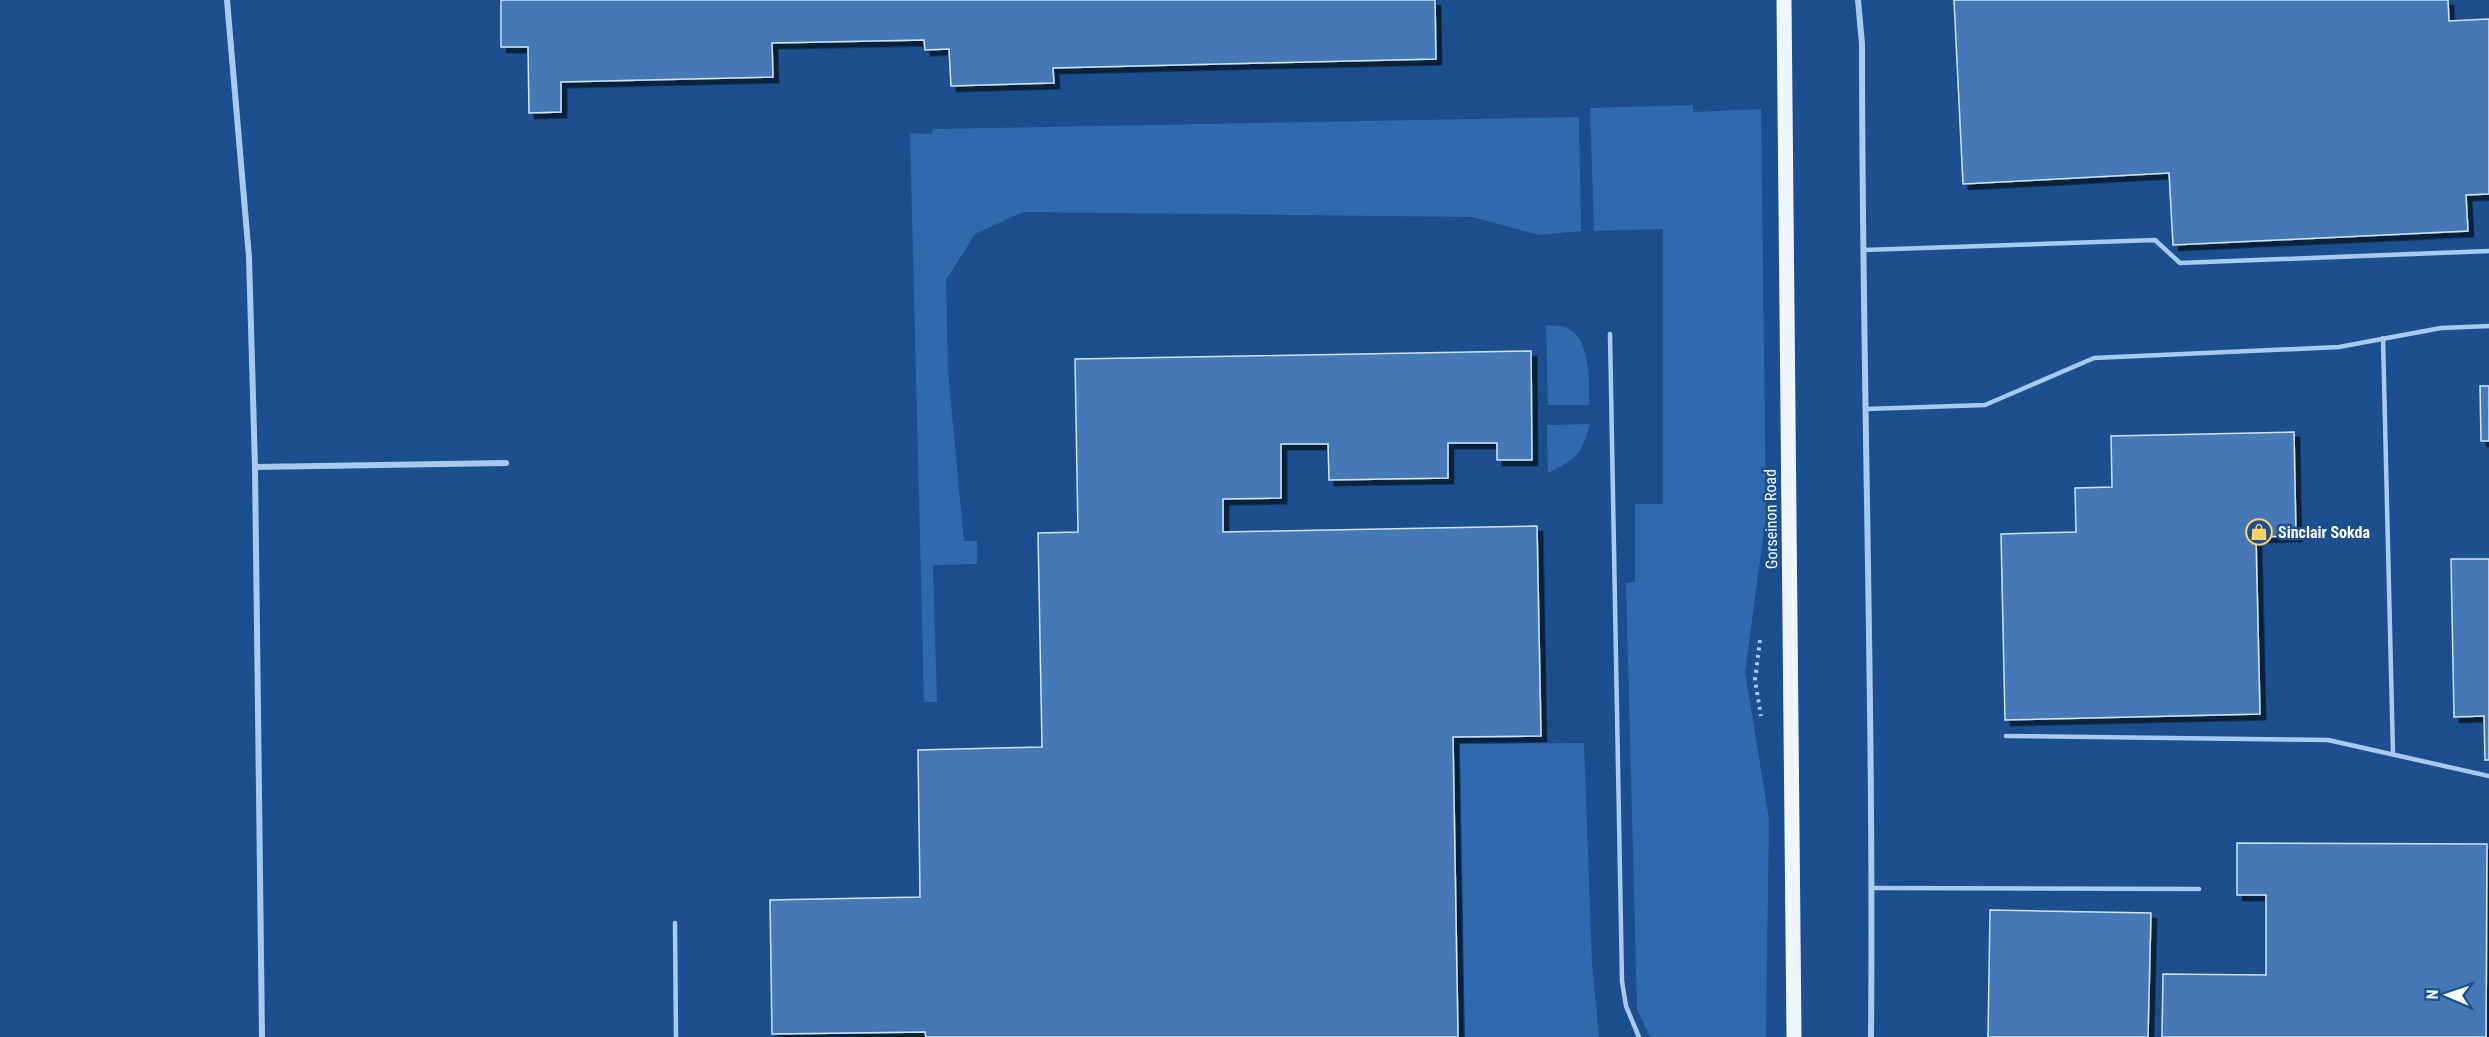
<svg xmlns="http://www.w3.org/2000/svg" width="2489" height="1037" viewBox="0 0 2489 1037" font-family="'Roboto Condensed',sans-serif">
<defs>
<filter id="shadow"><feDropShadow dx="5.5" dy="5.5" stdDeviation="0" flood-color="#0009"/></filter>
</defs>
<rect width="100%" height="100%" fill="#1b4f8f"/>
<g fill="#2e69ad">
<polygon points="1693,105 1693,112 1761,109 1766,516 1745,672 1769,819 1766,1037 1650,1037 1637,1009 1626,583 1635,582 1635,504 1663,504 1663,229 1594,231 1590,108"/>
<polygon points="1579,117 1581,231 1539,235 1472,217 1023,212 975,234 946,280 948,372 964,541 977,541 977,564 933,565 937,702 924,702 910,133 932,134 933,129"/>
<path d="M 1546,325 C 1552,326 1560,325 1565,327 C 1592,338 1589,382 1589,405 L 1548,405 Z"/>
<path d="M 1590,424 C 1581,456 1577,458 1548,473 L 1547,425 Z"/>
<polygon points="1584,743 1592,963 1599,1037 1465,1037 1460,744"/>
</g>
<g fill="#4478b7" stroke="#cfe3fa" stroke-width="1.5" filter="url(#shadow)">
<polygon points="501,0 1435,0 1436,59 1053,68 1054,83 951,86 949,49 925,50 924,40 772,43 773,77 561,82 561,112 529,113 528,47 501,47"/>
<polygon points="1954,0 2448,0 2449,21 2489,19 2489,194 2466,195 2468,231 2173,245 2169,173 1963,184"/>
<polygon points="1531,351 1532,460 1497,460 1497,443 1448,443 1448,478 1329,480 1328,444 1281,444 1281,498 1223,499 1223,532 1537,526 1541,736 1453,737 1458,1037 926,1037 925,1032 772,1034 770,900 920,897 918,750 1042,747 1038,533 1078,532 1075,359"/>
<polygon points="2480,386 2489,386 2489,441 2481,441"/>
<polygon points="2294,432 2296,536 2256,537 2260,714 2005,720 2001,534 2076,532 2075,488 2112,487 2111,436"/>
<polygon points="2451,559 2489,559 2489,760 2485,760 2484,716 2454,717"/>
<polygon points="2237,843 2487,844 2486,1037 2162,1037 2163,974 2266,975 2266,895 2237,895"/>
<polygon points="1990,910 2151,913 2148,1037 1988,1037"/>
</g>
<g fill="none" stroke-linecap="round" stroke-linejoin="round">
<polyline stroke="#a9c9ee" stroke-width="4" stroke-dasharray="3 4.5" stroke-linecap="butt" points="1760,640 1755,680 1761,716"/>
<g stroke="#a9c9ee" stroke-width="4.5">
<polyline points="1864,250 2155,240 2180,263 2489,251"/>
<polyline points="1610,334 1622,981 1626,1006 1639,1037"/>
<polyline points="2383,338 2393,754"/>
<polyline points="1866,409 1985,405 2094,358 2339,347 2441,328 2489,326"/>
<polyline points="2006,736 2328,740 2489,776"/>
<polyline points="1872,888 2199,889"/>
<polyline points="675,923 676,1037"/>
</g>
<g stroke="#a9c9ee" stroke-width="6">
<polyline points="227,0 249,257 255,467 262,1037"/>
<path d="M 1858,0 L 1862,44 C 1862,375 1874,706 1871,1037"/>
<polyline points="255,467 506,463"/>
</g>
<polyline stroke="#f0f6ff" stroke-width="15" points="1784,0 1794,1037"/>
</g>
<defs>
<g id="shop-ring" transform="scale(1.35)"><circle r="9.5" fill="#1b4f8f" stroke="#ffd166" stroke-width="1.5"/><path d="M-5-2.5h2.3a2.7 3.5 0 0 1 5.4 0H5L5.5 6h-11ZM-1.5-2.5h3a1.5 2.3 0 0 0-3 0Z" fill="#ffd166"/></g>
</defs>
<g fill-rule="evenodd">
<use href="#shop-ring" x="2259" y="532"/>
</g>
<g text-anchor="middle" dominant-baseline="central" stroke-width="5" stroke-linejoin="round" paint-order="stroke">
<g font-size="16" fill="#fff" stroke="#1b4f8f">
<text transform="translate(1771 519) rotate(-91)">Gorseinon Road</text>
</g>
<g font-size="16" font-weight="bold" fill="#fff" stroke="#1b4f8f" text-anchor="start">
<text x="2278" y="532">Sinclair Sokda</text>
</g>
</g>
<g transform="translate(2447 995) rotate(272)" stroke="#1b4f8f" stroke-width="4.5" paint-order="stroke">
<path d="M0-4.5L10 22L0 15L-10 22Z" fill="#ffffff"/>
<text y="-9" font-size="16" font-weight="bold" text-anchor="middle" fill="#ffffff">N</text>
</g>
</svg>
